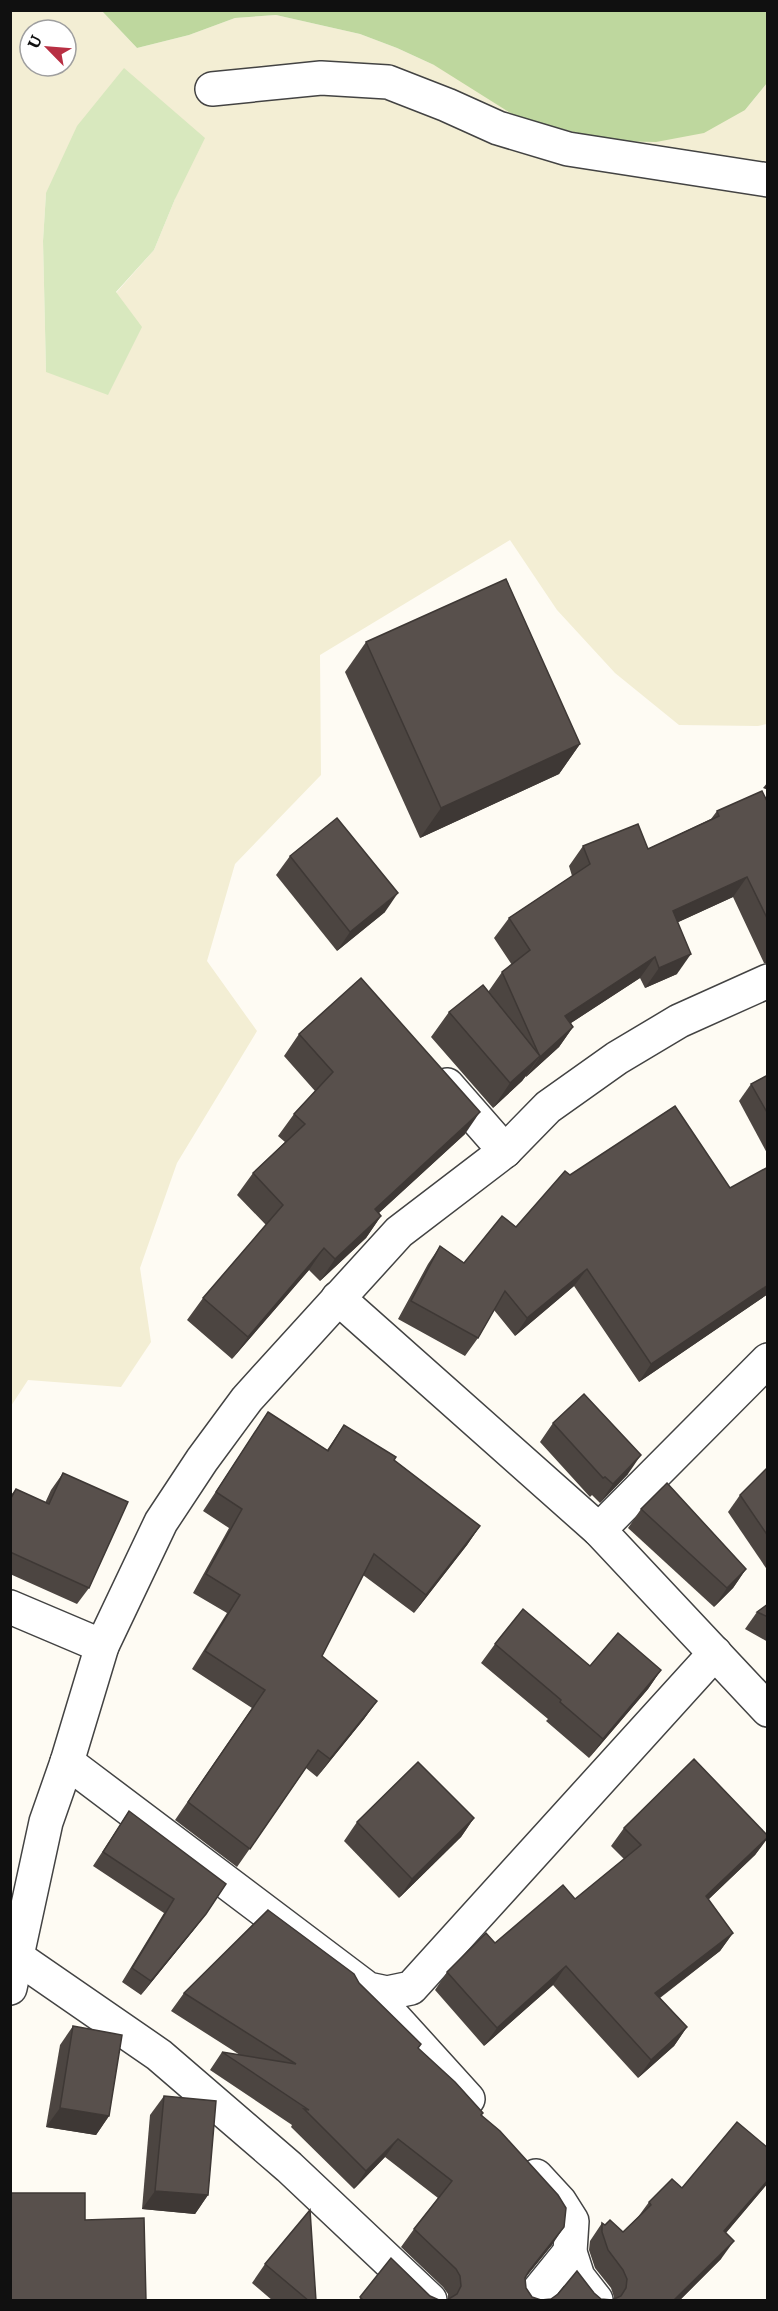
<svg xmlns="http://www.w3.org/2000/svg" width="778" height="2311" viewBox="0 0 778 2311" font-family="Literata,serif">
<rect width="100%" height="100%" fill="#fefbf3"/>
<path fill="#f3eed4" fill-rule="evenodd" d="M 11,11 L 102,11 L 137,48 L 189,35 L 235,18 L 276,15 L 360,34 L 397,48 L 434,65 L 745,110 L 767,83 L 767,724 L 758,726 L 679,725 L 615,673 L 557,610 L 510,540 L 320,655 L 321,775 L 235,864 L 207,961 L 257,1031 L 177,1163 L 140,1268 L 151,1342 L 121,1387 L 28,1380 L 11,1406 ZM 30,30 L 66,30 L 66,66 L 30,66 ZM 46,193 L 175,199 L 154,250 L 46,372 L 43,241 Z"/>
<polygon fill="#d8e8be" points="124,68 205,138 175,199 154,250 116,292 142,327 108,395 46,372 43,241 46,193 77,126"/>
<polygon fill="#bed79e" points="102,11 767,11 767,83 745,110 704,133 656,142 607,141 515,116 434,65 397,48 360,34 276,15 235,18 189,35 137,48"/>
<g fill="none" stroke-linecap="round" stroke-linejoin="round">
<g stroke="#434343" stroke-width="36">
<g id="minor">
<polyline points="212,89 321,78 388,82 447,105 498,128 568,149 768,180"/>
<polyline points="447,1085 505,1151"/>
<polyline points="338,1298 599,1530 768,1710"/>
<polyline points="599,1530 768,1360"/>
<polyline points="10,1607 102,1646"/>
<polyline points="67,1762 368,1989 387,1993 411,1988 715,1653"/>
<polyline points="17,1957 159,2055 289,2167 430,2300"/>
<polyline points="10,1988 46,1822 67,1762 102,1646 161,1522 202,1460 247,1399 399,1232 505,1151 548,1107 617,1058 679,1021 768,981"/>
<polyline points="390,2013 468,2099"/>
<polyline points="536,2176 560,2202 572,2221 570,2252 578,2277 596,2300"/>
<polyline points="531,2300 570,2252"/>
</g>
</g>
<use href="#minor" stroke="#fff" stroke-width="33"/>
</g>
<g fill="#4c4541">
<polygon points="366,642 580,744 559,774 420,838 345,672"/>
<polygon points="768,803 768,963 764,963 733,897 678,922 677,974 645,988 640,978 571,1023 573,1027 559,1047 526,1077 526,1076 522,1081 493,1108 431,1037 449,1012 488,992 502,972 512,965 494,938 509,918 572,876 569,866 583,846 648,849 711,819 717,811"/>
<polygon points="290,856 385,912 337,951 276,875"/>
<polygon points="299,1034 465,1134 379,1213 381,1216 366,1238 320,1281 309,1270 232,1359 187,1320 203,1298 266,1225 237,1195 253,1173 285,1142 278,1136 294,1114 315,1091 284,1056"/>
<polygon points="768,1075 768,1155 739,1101 751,1084"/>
<polygon points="570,1175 768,1294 639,1382 574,1286 515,1336 494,1310 478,1338 465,1356 398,1319 428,1264 440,1246 464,1263 516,1227"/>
<polygon points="268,1412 327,1450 344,1425 394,1460 480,1526 467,1545 414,1613 363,1575 322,1656 377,1701 364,1719 317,1777 306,1768 237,1867 175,1820 252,1708 192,1669 227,1613 193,1593 229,1528 203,1511"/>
<polygon points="553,1423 628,1474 600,1503 592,1495 590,1497 540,1442"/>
<polygon points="768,1467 768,1571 728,1512 740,1495"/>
<polygon points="63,1473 89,1588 77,1604 10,1574 10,1496 16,1489 45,1503 51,1490"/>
<polygon points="641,1509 746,1569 733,1588 714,1607 628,1528"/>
<polygon points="768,1604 768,1642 745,1629 757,1612"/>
<polygon points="495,1644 590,1666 661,1670 648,1689 589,1758 546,1721 548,1719 481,1663"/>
<polygon points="129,1811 196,1927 141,1995 122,1982 164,1913 93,1866"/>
<polygon points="474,1818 461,1837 399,1898 344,1841 357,1822"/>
<polygon points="624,1828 768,1838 755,1855 708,1900 733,1933 720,1951 660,1998 687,2027 674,2046 638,2078 553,1985 484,2046 435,1990 447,1972 495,1943 575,1899 624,1859 611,1846"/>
<polygon points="359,1983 418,2049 482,2115 552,2245 525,2278 526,2288 532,2297 541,2300 594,2293 601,2299 612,2300 614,2299 614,2297 611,2288 595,2268 589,2250 590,2241 602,2223 605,2225 623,2232 638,2217 649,2202 768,2148 768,2183 726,2233 721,2259 679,2301 358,2301 391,2258 430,2296 439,2300 448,2300 448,2294 443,2287 401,2247 414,2229 438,2198 385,2157 354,2189 291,2127 292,2125 210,2070 222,2052 240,2055 171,2011 184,1993"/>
<polygon points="73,2026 109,2116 96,2135 46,2127 60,2045"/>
<polygon points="164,2096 208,2195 195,2214 142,2209 150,2115"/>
<polygon points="265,2264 316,2301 273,2301 252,2283"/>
</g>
<g fill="#3e3835">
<polygon points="580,744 559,774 420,838 441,808"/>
<polygon points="768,782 768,790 763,788"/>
<polygon points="747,877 733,897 659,931 673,911"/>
<polygon points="398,893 385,912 337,951 350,932"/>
<polygon points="691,954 677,974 645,988 659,968"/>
<polygon points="655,957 640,978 551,1036 565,1016"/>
<polygon points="573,1027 559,1047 526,1077 540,1057"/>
<polygon points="540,1056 522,1081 493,1108 510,1083"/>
<polygon points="480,1112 465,1134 359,1231 375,1209"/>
<polygon points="381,1216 366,1238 320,1281 335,1259"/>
<polygon points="324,1248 309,1270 232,1359 248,1337"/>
<polygon points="587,1269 574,1286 515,1336 527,1318"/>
<polygon points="768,1285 768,1294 639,1382 651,1364"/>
<polygon points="641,1455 628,1474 600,1503 613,1484"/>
<polygon points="480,1526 467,1545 414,1613 426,1595"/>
<polygon points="746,1569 733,1588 714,1607 727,1588"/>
<polygon points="661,1670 648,1689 589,1758 603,1739"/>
<polygon points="377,1701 364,1719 317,1777 330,1759"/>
<polygon points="474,1818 461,1837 399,1898 412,1879"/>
<polygon points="768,1837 755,1855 693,1914 706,1896"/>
<polygon points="206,1914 196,1927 141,1995 151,1981"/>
<polygon points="733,1933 720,1951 642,2011 655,1993"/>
<polygon points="566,1966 553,1985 484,2046 497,2028"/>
<polygon points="687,2027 674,2046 638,2078 651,2060"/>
<polygon points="60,2108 109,2116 96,2135 46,2127"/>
<polygon points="398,2139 385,2157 354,2189 366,2171"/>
<polygon points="768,2180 768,2183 712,2249 724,2231"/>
<polygon points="155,2191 208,2195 195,2214 142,2209"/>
<polygon points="564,2227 552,2245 516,2289 529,2271"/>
<polygon points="734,2241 721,2259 679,2301 673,2301"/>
</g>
<g fill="#58504c" stroke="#3e3835" stroke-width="1.5">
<polygon points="506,579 580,744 441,808 366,642"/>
<polygon points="762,791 768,803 768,920 747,877 673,911 691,954 659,968 655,957 565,1016 573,1027 540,1057 502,972 530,950 509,918 590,864 583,846 638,824 648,849 719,816 717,811"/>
<polygon points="337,818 398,893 350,932 290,856"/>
<polygon points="361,978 480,1112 375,1209 381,1216 335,1259 324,1248 248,1337 203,1298 283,1205 253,1173 305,1124 294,1114 333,1072 299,1034"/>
<polygon points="483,985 540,1056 510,1083 449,1012"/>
<polygon points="768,1075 768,1114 751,1084"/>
<polygon points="675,1106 730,1188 768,1167 768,1285 651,1364 587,1269 527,1318 505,1291 478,1338 411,1301 440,1246 464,1263 502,1216 516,1227 565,1171 570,1175"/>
<polygon points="584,1394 641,1455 613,1484 605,1477 603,1478 553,1423"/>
<polygon points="268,1412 328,1451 344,1425 396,1457 394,1460 480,1526 426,1595 374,1554 322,1656 377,1701 330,1759 318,1750 250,1849 188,1802 265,1690 205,1651 240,1595 206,1574 242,1509 216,1492"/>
<polygon points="768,1467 768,1536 740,1495"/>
<polygon points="63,1473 128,1502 89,1588 10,1552 10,1500 16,1489 49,1504"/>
<polygon points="667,1483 746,1569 727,1588 641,1509"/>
<polygon points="768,1604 768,1617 757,1612"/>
<polygon points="523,1609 590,1666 618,1633 661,1670 603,1739 560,1702 561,1700 495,1644"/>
<polygon points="694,1759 768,1836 768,1837 706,1896 733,1933 655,1993 687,2027 651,2060 566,1966 497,2028 447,1972 486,1933 495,1943 563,1885 575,1899 641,1845 624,1828"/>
<polygon points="418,1762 474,1818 412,1879 357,1822"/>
<polygon points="129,1811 226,1884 206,1914 151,1981 132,1968 174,1899 103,1852"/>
<polygon points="268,1910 354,1974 359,1983 421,2044 418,2048 455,2082 483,2113 481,2115 500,2131 558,2195 566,2208 564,2227 529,2271 525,2278 526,2288 532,2297 541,2300 551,2299 558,2294 577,2271 594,2293 601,2299 612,2300 621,2296 626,2288 627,2279 623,2270 608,2250 602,2232 602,2223 605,2225 610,2220 623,2232 651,2205 649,2202 672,2179 682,2188 737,2122 768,2148 768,2180 724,2231 734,2241 673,2301 364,2301 360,2297 391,2258 430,2296 439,2300 447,2300 457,2294 461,2286 460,2276 456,2269 414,2229 452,2181 398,2139 366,2171 304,2109 309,2110 222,2052 296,2064 184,1993"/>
<polygon points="73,2026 122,2035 109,2116 60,2108"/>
<polygon points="164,2096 216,2101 208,2195 155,2191"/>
<polygon points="10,2193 85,2193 85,2220 144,2218 146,2301 10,2301"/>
<polygon points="310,2210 316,2301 309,2301 265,2264"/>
</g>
<rect width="778" height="2311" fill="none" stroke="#101010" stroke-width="24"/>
<g transform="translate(48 48) rotate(295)"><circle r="28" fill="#ffffff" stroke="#9f9f9f" stroke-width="1.5"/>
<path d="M0-4.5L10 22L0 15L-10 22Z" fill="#b82f43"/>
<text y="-9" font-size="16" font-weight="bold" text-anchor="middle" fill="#101010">U</text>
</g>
</svg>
